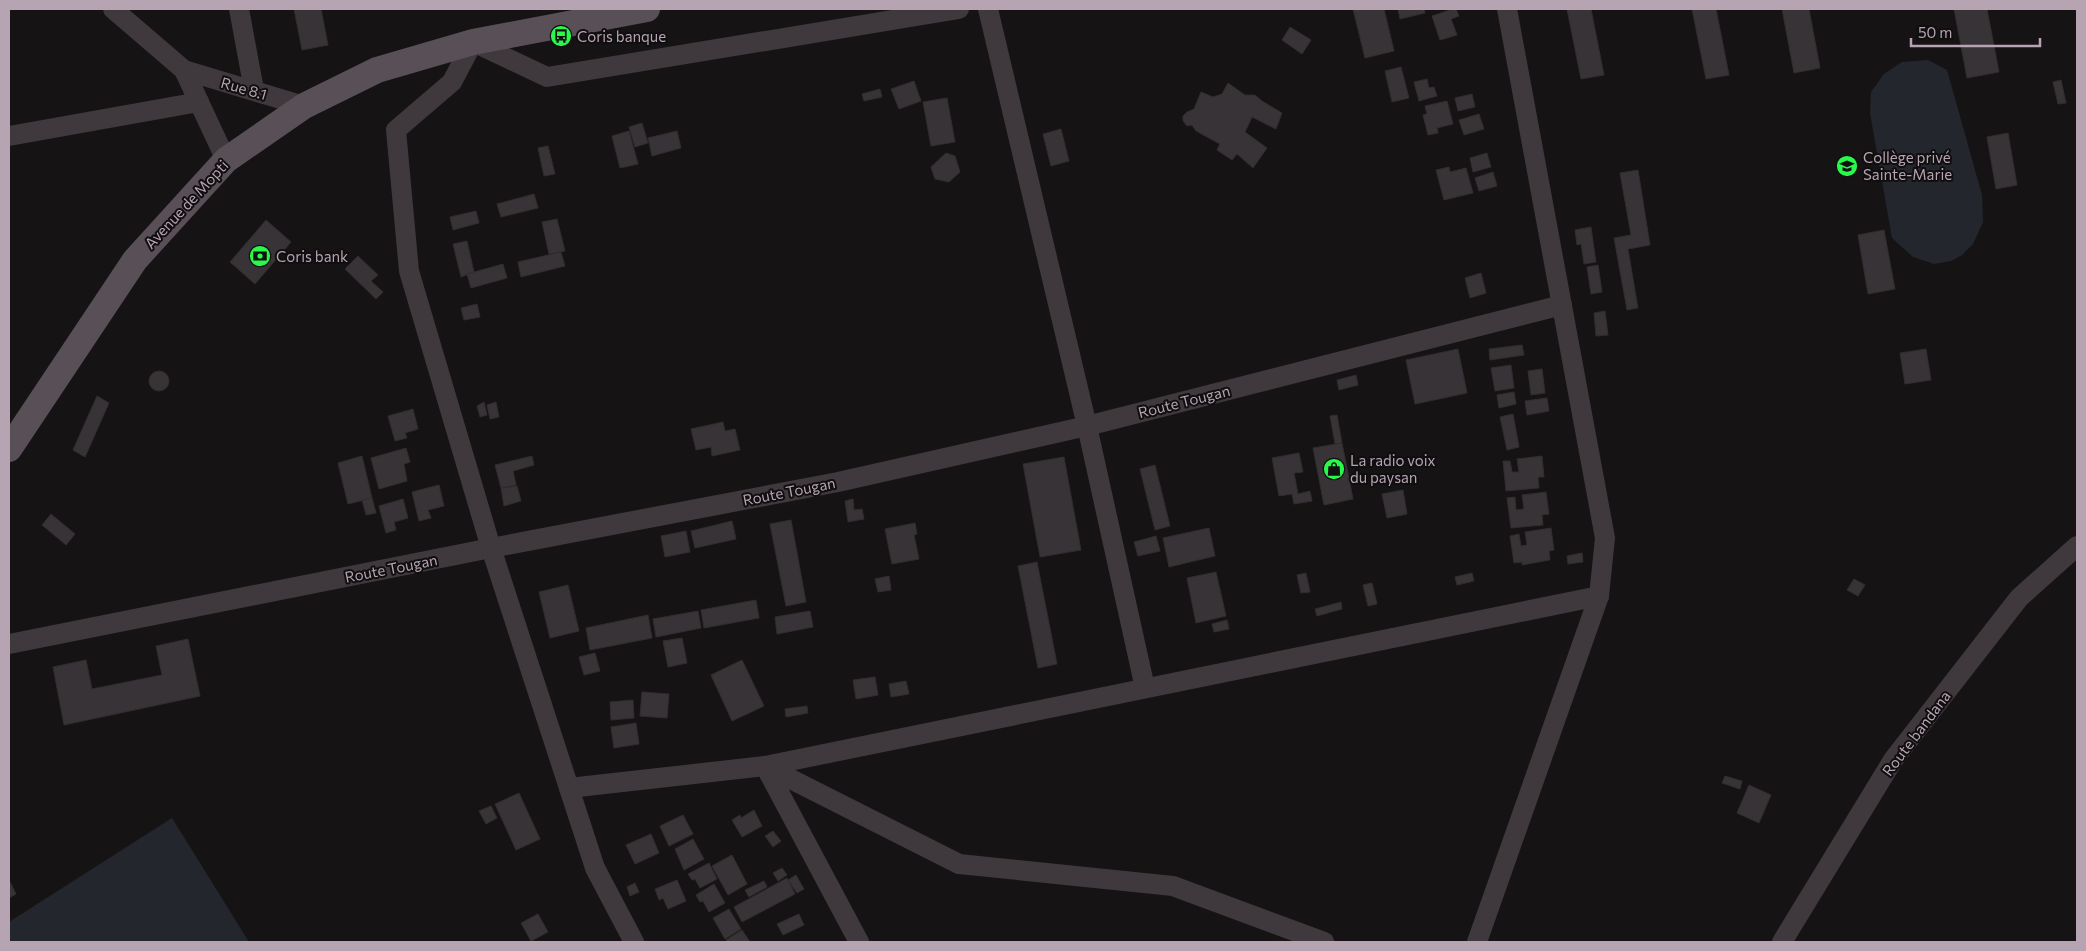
<svg xmlns="http://www.w3.org/2000/svg" width="2086" height="951" viewBox="0 0 2086 951" font-family="Commissioner,sans-serif">
<rect width="100%" height="100%" fill="#151314"/>
<g fill="#23272d">
<polygon points="1928,60 1947,70 1982,195 1983,222 1973,244 1962,255 1951,261 1934,264 1913,257 1892,238 1870,113 1871,92 1884,74 1902,62"/>
<polygon points="172,818 249,942 9,942 9,922"/>
</g>
<g fill="#373336" stroke="#312d2f">
<polygon points="294,9 321,9 328,45 302,50"/>
<polygon points="1353,9 1384,9 1394,51 1365,58"/>
<polygon points="1398,9 1424,9 1425,13 1400,19"/>
<polygon points="1453,9 1456,9 1459,16 1451,19 1457,35 1440,40 1432,16"/>
<polygon points="1567,9 1591,9 1604,75 1581,79"/>
<polygon points="1692,9 1716,9 1729,75 1706,79"/>
<polygon points="1782,9 1809,9 1820,68 1794,73"/>
<polygon points="1954,9 1987,9 1999,72 1967,78"/>
<polygon points="1290,27 1311,40 1302,54 1282,40"/>
<polygon points="1401,67 1409,98 1392,102 1385,71"/>
<polygon points="1427,79 1429,88 1434,87 1437,96 1419,101 1414,82"/>
<polygon points="2061,80 2066,103 2058,104 2053,82"/>
<polygon points="914,81 921,101 899,109 891,89"/>
<polygon points="1228,83 1245,95 1255,95 1262,101 1282,113 1276,129 1252,117 1245,132 1267,148 1253,168 1237,154 1232,160 1217,150 1220,144 1196,131 1192,125 1187,126 1183,121 1183,116 1187,112 1194,109 1201,92 1213,97 1222,94"/>
<polygon points="880,89 882,97 864,101 862,94"/>
<polygon points="1472,94 1475,107 1458,111 1455,98"/>
<polygon points="947,98 955,142 931,146 923,102"/>
<polygon points="1447,101 1453,124 1437,128 1438,133 1428,135 1423,115 1427,114 1425,106"/>
<polygon points="1479,114 1484,129 1464,135 1459,120"/>
<polygon points="642,123 648,143 635,147 629,127"/>
<polygon points="1061,129 1069,161 1051,166 1043,134"/>
<polygon points="629,131 638,164 620,168 612,136"/>
<polygon points="677,131 681,148 652,156 648,138"/>
<polygon points="2008,133 2017,185 1996,189 1987,137"/>
<polygon points="548,146 555,174 544,176 538,148"/>
<polygon points="946,153 955,156 960,172 949,182 935,179 931,167"/>
<polygon points="1487,153 1491,167 1473,172 1470,158"/>
<polygon points="1449,167 1450,172 1466,168 1473,193 1444,200 1436,170"/>
<polygon points="1638,170 1650,245 1628,249 1638,308 1627,310 1614,238 1631,235 1620,173"/>
<polygon points="1493,172 1497,186 1479,191 1475,178"/>
<polygon points="534,194 538,208 501,217 497,204"/>
<polygon points="476,211 479,223 453,230 450,217"/>
<polygon points="557,219 565,251 549,254 542,222"/>
<polygon points="266,220 291,242 255,284 230,262"/>
<polygon points="1591,227 1596,262 1584,264 1581,244 1577,245 1575,230"/>
<polygon points="1884,230 1895,289 1868,294 1858,235"/>
<polygon points="467,241 474,272 461,277 453,244"/>
<polygon points="561,252 565,266 521,277 518,262"/>
<polygon points="358,256 378,275 371,281 383,292 376,299 345,269"/>
<polygon points="503,264 507,278 471,288 467,274"/>
<polygon points="1598,265 1602,292 1591,294 1587,267"/>
<polygon points="1481,273 1486,293 1470,298 1465,278"/>
<polygon points="477,304 480,317 464,320 461,308"/>
<polygon points="1605,311 1608,335 1596,336 1594,313"/>
<polygon points="1522,345 1524,355 1490,360 1489,349"/>
<polygon points="1458,349 1467,393 1415,404 1406,360"/>
<polygon points="1926,349 1931,380 1905,384 1900,353"/>
<polygon points="1511,365 1514,388 1495,391 1491,368"/>
<polygon points="1542,369 1545,393 1531,395 1528,371"/>
<circle cx="159" cy="381" r="10"/>
<polygon points="1356,375 1358,385 1339,390 1337,380"/>
<polygon points="1514,392 1516,404 1499,408 1497,395"/>
<polygon points="97,396 109,403 85,457 73,450"/>
<polygon points="1547,398 1549,411 1527,415 1525,401"/>
<polygon points="484,402 487,415 480,417 477,406"/>
<polygon points="496,402 499,417 490,419 487,405"/>
<polygon points="413,409 418,429 405,433 407,438 395,441 388,416"/>
<polygon points="1513,414 1519,447 1507,450 1500,417"/>
<polygon points="1337,415 1342,443 1335,444 1330,416"/>
<polygon points="723,422 725,431 735,429 740,450 712,456 711,447 696,450 691,429"/>
<polygon points="1342,443 1353,499 1324,505 1313,448"/>
<polygon points="406,448 410,462 404,464 407,481 379,489 371,458"/>
<polygon points="1299,453 1303,472 1294,473 1298,494 1310,491 1312,501 1294,504 1292,494 1279,496 1272,458"/>
<polygon points="362,456 372,498 348,504 338,463"/>
<polygon points="532,456 534,465 513,471 516,485 501,488 495,465"/>
<polygon points="1542,456 1544,477 1538,477 1539,488 1506,491 1503,461 1510,461 1512,472 1519,472 1517,459"/>
<polygon points="1064,457 1081,550 1040,557 1023,464"/>
<polygon points="1155,465 1170,526 1155,530 1140,469"/>
<polygon points="439,485 444,506 428,510 431,518 419,521 412,492"/>
<polygon points="517,486 521,501 504,506 501,488"/>
<polygon points="1403,490 1407,514 1387,518 1382,494"/>
<polygon points="1546,492 1549,514 1542,515 1543,525 1511,528 1507,498 1515,497 1516,510 1524,509 1522,495"/>
<polygon points="372,498 376,513 366,515 362,500"/>
<polygon points="403,499 408,518 394,522 396,530 386,533 379,506"/>
<polygon points="853,499 854,510 862,509 864,519 848,522 845,501"/>
<polygon points="51,514 75,534 66,545 42,525"/>
<polygon points="791,520 806,602 786,606 770,524"/>
<polygon points="732,521 736,539 695,548 691,531"/>
<polygon points="915,523 917,534 914,535 919,559 892,564 885,529"/>
<polygon points="1209,528 1215,556 1169,567 1163,538"/>
<polygon points="1551,528 1554,550 1549,551 1550,560 1522,565 1522,562 1514,563 1510,536 1519,534 1521,546 1527,545 1525,532"/>
<polygon points="686,531 690,552 665,557 661,536"/>
<polygon points="1156,536 1160,551 1138,556 1134,542"/>
<polygon points="1582,553 1583,562 1568,564 1567,556"/>
<polygon points="1037,562 1057,664 1038,668 1018,566"/>
<polygon points="1216,572 1226,616 1196,623 1187,578"/>
<polygon points="1306,573 1310,592 1301,593 1297,575"/>
<polygon points="1472,573 1474,581 1457,585 1455,577"/>
<polygon points="889,576 891,590 878,592 875,579"/>
<polygon points="1854,579 1865,585 1858,596 1847,590"/>
<polygon points="1372,583 1377,604 1368,606 1363,585"/>
<polygon points="568,585 579,631 550,638 539,592"/>
<polygon points="756,600 759,618 704,628 701,610"/>
<polygon points="1341,602 1342,609 1317,616 1315,609"/>
<polygon points="698,611 701,628 656,637 653,619"/>
<polygon points="810,611 813,627 777,634 775,617"/>
<polygon points="648,615 652,638 590,650 586,628"/>
<polygon points="1227,620 1229,629 1214,632 1212,624"/>
<polygon points="682,638 687,663 668,667 663,641"/>
<polygon points="188,639 200,696 64,725 53,667 86,660 92,689 162,675 156,646"/>
<polygon points="595,653 600,671 584,675 579,657"/>
<polygon points="742,660 764,706 732,721 711,675"/>
<polygon points="875,677 878,695 856,699 853,680"/>
<polygon points="906,681 909,694 891,697 889,684"/>
<polygon points="642,692 669,694 667,718 640,716"/>
<polygon points="633,700 634,718 611,720 610,702"/>
<polygon points="807,706 808,713 786,717 785,709"/>
<polygon points="636,723 639,744 614,748 611,727"/>
<polygon points="1725,776 1742,781 1740,789 1722,783"/>
<polygon points="1749,785 1771,795 1759,823 1737,813"/>
<polygon points="519,793 540,839 516,850 495,804"/>
<polygon points="491,806 497,818 486,824 479,811"/>
<polygon points="754,810 762,826 742,837 732,820 740,815 741,818"/>
<polygon points="683,815 693,834 669,846 660,826"/>
<polygon points="773,831 781,841 773,847 765,836"/>
<polygon points="651,834 659,853 635,864 626,845"/>
<polygon points="693,839 704,859 684,870 675,849"/>
<polygon points="732,855 747,884 728,895 712,866"/>
<polygon points="709,863 717,879 700,888 695,879 692,880 688,874"/>
<polygon points="782,868 787,875 778,881 773,873"/>
<polygon points="796,875 804,889 797,893 788,880"/>
<polygon points="787,878 795,894 742,922 734,907"/>
<polygon points="9,880 16,894 9,898"/>
<polygon points="677,880 686,901 668,909 663,898 659,900 655,889"/>
<polygon points="764,881 767,887 749,897 745,890"/>
<polygon points="635,883 639,892 630,896 627,887"/>
<polygon points="714,884 725,903 709,912 703,901 700,902 696,895"/>
<polygon points="729,909 741,929 725,939 713,918"/>
<polygon points="538,914 548,932 531,941 521,923"/>
<polygon points="799,914 804,925 783,935 777,924"/>
<polygon points="742,930 750,942 728,942 726,940"/>
</g>
<g fill="none" stroke-linecap="round" stroke-linejoin="round">
<g stroke="#3f383d" stroke-width="20">
<polyline points="113,9 184,70"/>
<polyline points="239,9 254,90"/>
<polyline points="988,9 1087,426 1145,688"/>
<polyline points="9,136 199,102"/>
<polyline points="226,160 184,70 304,106"/>
<polyline points="9,644 491,548 838,482 1087,426 1562,305"/>
<polyline points="569,788 765,766 1599,596"/>
<polyline points="634,942 595,868 491,548 409,271 396,130 452,82 473,42 547,77 959,9"/>
<polyline points="859,942 765,766 959,864 1173,886 1324,942"/>
<polyline points="1477,942 1599,596 1605,538 1507,9"/>
<polyline points="1782,942 1893,760 2019,598 2077,546"/>
</g>
<polyline stroke="#595057" stroke-width="26" points="9,449 135,260 226,160 304,106 377,70 473,42 647,9"/>
</g>
<defs>
<g id="bus-disc" transform="scale(1.125)"><circle r="9.5" fill="#28f94b" stroke="#100e0f"/><path d="M-5-6H5V4H4V6H2V4H-2V6H-4V4H-5ZM-3.5-4V0h7V-4ZM-3.5 1.2v1.5H-2V1.2ZM2 1.2v1.5H3.5V1.2Z" fill="#111"/></g>
<g id="school-disc" transform="scale(1.125)"><circle r="9.5" fill="#28f94b" stroke="#100e0f"/><path d="M0-5L7-2L0 1L-7-2ZM-4 1L0 2.5L4 1V4Q0 6-4 4Z" fill="#111"/></g>
<g id="bank-disc" transform="scale(1.125)"><circle r="9.5" fill="#28f94b" stroke="#100e0f"/><path d="M-6-4H6V4H-6ZM0-2.3a2.3 2.3 0 1 0 0 4.6a2.3 2.3 0 1 0 0-4.6Z" fill="#111"/></g>
<g id="shop-disc" transform="scale(1.125)"><circle r="9.5" fill="#28f94b" stroke="#100e0f"/><path d="M-5-2.5h2.3a2.7 3.5 0 0 1 5.4 0H5L5.5 6h-11ZM-1.5-2.5h3a1.5 2.3 0 0 0-3 0Z" fill="#111"/></g>
</defs>
<g fill-rule="evenodd">
<use href="#bus-disc" x="561" y="36"/>
<use href="#school-disc" x="1847" y="166"/>
<use href="#bank-disc" x="260" y="256"/>
<use href="#shop-disc" x="1334" y="469"/>
</g>
<g text-anchor="middle" dominant-baseline="central" stroke-width="4" stroke-linejoin="round" paint-order="stroke">
<g font-size="15" fill="#b6a4b3" stroke="#100e0f" text-anchor="start">
<text x="577" y="36">Coris banque</text>
<text x="1863" y="157">Collège privé<tspan x="1863" dy="17">Sainte-Marie</tspan></text>
<text x="276" y="256">Coris bank</text>
<text x="1350" y="460">La radio voix<tspan x="1350" dy="17">du paysan</tspan></text>
</g>
<g font-size="15" fill="#b6a4b3" stroke="#100e0f">
<text transform="translate(244 88) rotate(16)">Rue 8.1</text>
<text transform="translate(186 204) rotate(-47)">Avenue de Mopti</text>
<text transform="translate(1184 401) rotate(-14)">Route Tougan</text>
<text transform="translate(789 491) rotate(-11)">Route Tougan</text>
<text transform="translate(391 568) rotate(-11)">Route Tougan</text>
<text transform="translate(1916 733) rotate(-53)">Route bandana</text>
</g>
</g>
<rect width="2086" height="951" fill="none" stroke="#b6a4b3" stroke-width="20"/>
<path d="M1911 38v8h129v-8" fill="none" stroke="#b6a4b3" stroke-width="2.5"/>
<text x="1918" y="38" font-size="15" fill="#b6a4b3" stroke="#100e0f" stroke-width="4" paint-order="stroke">50 m</text>
</svg>
